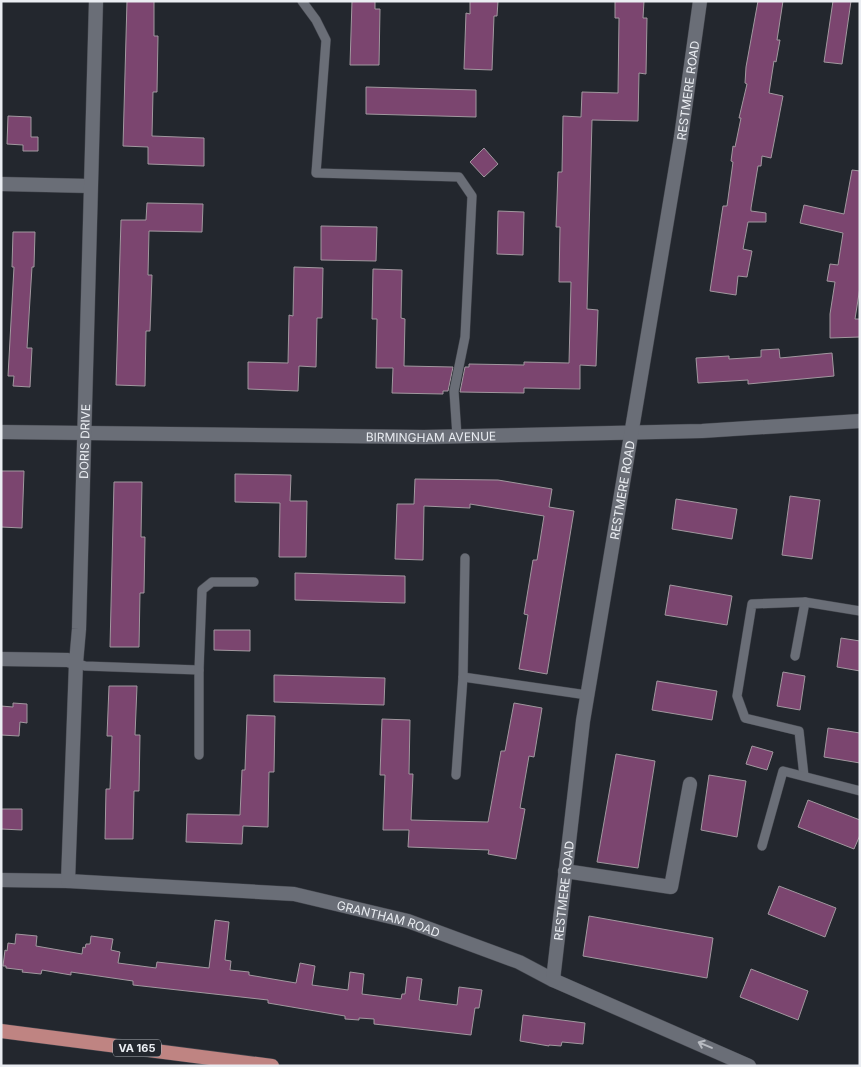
<svg xmlns="http://www.w3.org/2000/svg" width="861" height="1067" viewBox="0 0 861 1067" font-family="Inter,sans-serif">
<rect width="100%" height="100%" fill="#23272e"/>
<g fill="#7b456f" stroke="#a1989f">
<polygon points="127,1 154,1 154,36 158,36 157,92 153,92 152,136 204,138 204,166 148,164 148,147 123,146"/>
<polygon points="352,1 375,1 375,9 380,9 379,65 350,65"/>
<polygon points="470,1 498,1 497,16 494,16 492,70 464,69 466,13 470,14"/>
<polygon points="615,1 644,1 643,18 647,18 646,74 639,73 638,121 592,120 587,309 598,310 596,366 580,365 580,389 524,388 524,393 460,392 465,367 469,367 469,364 524,365 524,362 569,363 571,282 559,282 560,227 556,227 558,172 562,172 563,116 581,117 582,92 618,93 619,18 615,18"/>
<polygon points="758,1 783,1 777,40 780,40 776,62 774,61 769,93 783,96 771,158 762,156 761,166 758,166 751,208 751,211 766,213 766,222 748,222 743,249 752,251 747,277 738,276 736,295 710,291 723,206 727,206 733,162 731,161 733,146 735,147 741,118 739,118 747,84 745,83 746,67"/>
<polygon points="833,1 851,1 842,64 824,62"/>
<polygon points="366,87 476,90 476,117 366,114"/>
<polygon points="8,116 31,117 31,137 38,137 38,151 23,151 23,145 7,144"/>
<polygon points="484,148 498,164 484,177 470,162"/>
<polygon points="852,170 860,171 860,287 855,319 860,319 860,337 830,338 830,314 835,282 827,281 830,264 838,265 843,233 800,223 804,205 844,214"/>
<polygon points="147,203 203,204 202,232 149,231 148,275 152,275 150,331 146,331 145,386 116,385 121,220 146,220"/>
<polygon points="498,211 524,212 523,255 497,254"/>
<polygon points="321,226 377,227 376,261 321,260"/>
<polygon points="13,232 35,232 34,267 32,267 27,348 32,348 30,387 13,386 14,376 8,376 14,267 12,267"/>
<polygon points="294,267 323,268 322,318 317,318 316,367 299,366 298,391 248,389 248,362 288,363 289,315 293,316"/>
<polygon points="373,269 402,270 401,318 405,319 404,366 453,367 448,391 443,391 443,394 392,393 393,368 376,368 377,319 372,319"/>
<polygon points="779,349 780,358 832,353 834,376 748,384 748,380 698,383 696,358 729,356 729,359 761,357 761,350"/>
<polygon points="1,471 24,471 22,528 1,527"/>
<polygon points="235,474 291,475 290,501 307,501 306,557 279,557 280,503 235,502"/>
<polygon points="415,479 498,480 552,489 549,507 574,511 547,674 519,669 528,615 524,614 533,560 537,560 544,516 470,504 470,508 424,506 423,560 395,559 397,504 414,504"/>
<polygon points="114,482 142,482 141,537 145,537 144,593 140,593 139,647 110,647"/>
<polygon points="790,496 820,500 812,559 782,555"/>
<polygon points="676,499 737,509 732,539 672,529"/>
<polygon points="295,573 405,576 405,603 295,600"/>
<polygon points="670,585 732,596 727,625 665,615"/>
<polygon points="214,630 250,630 250,651 214,650"/>
<polygon points="841,638 860,641 860,671 837,667"/>
<polygon points="783,672 805,676 800,710 777,706"/>
<polygon points="274,675 385,678 384,705 274,702"/>
<polygon points="657,681 717,691 712,720 652,710"/>
<polygon points="109,686 137,686 135,735 140,735 139,791 134,791 133,839 105,839 106,789 110,789 112,736 107,736"/>
<polygon points="13,703 27,704 27,723 20,722 19,736 1,735 1,706 13,707"/>
<polygon points="514,703 542,708 534,757 529,756 520,808 525,809 516,859 488,854 489,850 408,847 409,830 383,830 385,775 380,775 382,719 410,720 409,774 413,774 411,820 488,822 501,751 505,751"/>
<polygon points="247,715 275,716 274,772 269,772 268,827 243,826 242,844 186,842 187,814 240,815 242,770 245,770"/>
<polygon points="828,728 860,733 860,763 824,757"/>
<polygon points="752,746 773,752 767,770 746,764"/>
<polygon points="616,754 655,761 638,868 597,862"/>
<polygon points="709,775 746,781 737,837 701,830"/>
<polygon points="808,800 860,820 860,835 854,849 798,827"/>
<polygon points="1,809 22,809 22,830 1,829"/>
<polygon points="779,886 836,908 825,937 768,914"/>
<polygon points="589,916 713,938 707,978 583,956"/>
<polygon points="215,920 229,922 225,960 231,961 230,970 249,972 249,975 296,983 300,963 315,966 312,985 348,990 350,972 364,974 362,994 401,999 402,994 405,994 407,977 422,979 419,1000 457,1005 459,987 482,990 479,1008 475,1008 471,1035 374,1024 374,1019 359,1018 359,1020 345,1019 345,1016 268,1003 268,1000 133,985 133,981 71,972 71,975 42,970 41,974 22,972 23,970 6,968 6,966 3,966 5,950 7,951 8,943 15,944 16,934 37,936 36,946 82,954 83,947 85,948 86,944 90,944 91,936 113,939 111,950 120,952 118,963 156,968 157,962 209,968"/>
<polygon points="751,969 808,991 798,1020 740,997"/>
<polygon points="523,1015 585,1023 583,1044 562,1042 561,1046 549,1045 549,1046 520,1041"/>
</g>
<g fill="none" stroke-linecap="round" stroke-linejoin="round">
<g stroke="#41444b" stroke-width="10">
<g id="service">
<polyline points="302,1 316,20 326,40 316,173 459,177 472,196 465,337 454,391 457,436"/>
<polyline points="795,656 805,602 860,611"/>
<polyline points="76,663 85,666 199,670"/>
<polyline points="463,677 587,695"/>
<polyline points="199,755 199,670 202,590 212,582 254,582"/>
<polyline points="456,775 463,677 465,558"/>
<polyline points="804,776 799,731 745,718 737,696 752,604 805,602"/>
<polyline points="762,846 783,771 860,791"/>
</g>
</g>
<g stroke="#41444b" stroke-width="15">
<g id="minor">
<polyline points="1,184 90,186"/>
<path id="s1" d="M 1,432 L 424,437 L 702,431 L 860,421"/>
<polyline points="1,659 68,660 76,663"/>
<polyline points="565,871 671,887 690,784"/>
<path id="s2" d="M 1,880 L 68,881 L 294,894 L 408,921 L 519,962 L 553,980 L 749,1066"/>
<path id="s3" d="M 68,881 L 76,663 L 79,629 L 96,1"/>
<path id="s4" d="M 553,980 L 583,721 L 681,137 L 700,1"/>
</g>
</g>
<g stroke="#41444b" stroke-width="15">
<polyline id="primary" points="1,1031 272,1066"/>
</g>
<use href="#service" stroke="#6a6e77" stroke-width="9"/>
<use href="#minor" stroke="#6a6e77" stroke-width="14"/>
<use href="#primary" stroke="#bf8482" stroke-width="14"/>
</g>
<defs><path id="oneway-shaft" d="M-6 0H5M1.5-3L5.5 0L1.5 3" fill="none" stroke-width="1.6" stroke-linecap="round" stroke-linejoin="round" transform="scale(1.25)"/></defs>
<use stroke="#b7bac1" href="#oneway-shaft" transform="translate(705 1045) rotate(-157)"/>
<g text-anchor="middle" dominant-baseline="central" stroke-width="5" stroke-linejoin="round" paint-order="stroke">
<rect fill="#23272e" stroke="#aeb2b7" stroke-width="1" x="113" y="1039.5" width="48" height="17" rx="4"/>
<g font-size="11" font-weight="bold" fill="#eaedf2">
<text x="137" y="1048">VA 165</text>
</g>
<g font-size="12" fill="#eaedf2" stroke="#23272e">
<text stroke="none"><textPath href="#s4" startOffset="900">RESTMERE ROAD</textPath></text>
<text stroke="none"><textPath href="#s1" startOffset="430">BIRMINGHAM AVENUE</textPath></text>
<text stroke="none"><textPath href="#s3" startOffset="440">DORIS DRIVE</textPath></text>
<text stroke="none"><textPath href="#s4" startOffset="495">RESTMERE ROAD</textPath></text>
<text stroke="none"><textPath href="#s4" startOffset="90">RESTMERE ROAD</textPath></text>
<text stroke="none"><textPath href="#s2" startOffset="391">GRANTHAM ROAD</textPath></text>
</g>
</g>
<rect width="861" height="1067" fill="none" stroke="#eaedf2" stroke-width="5"/>
</svg>
